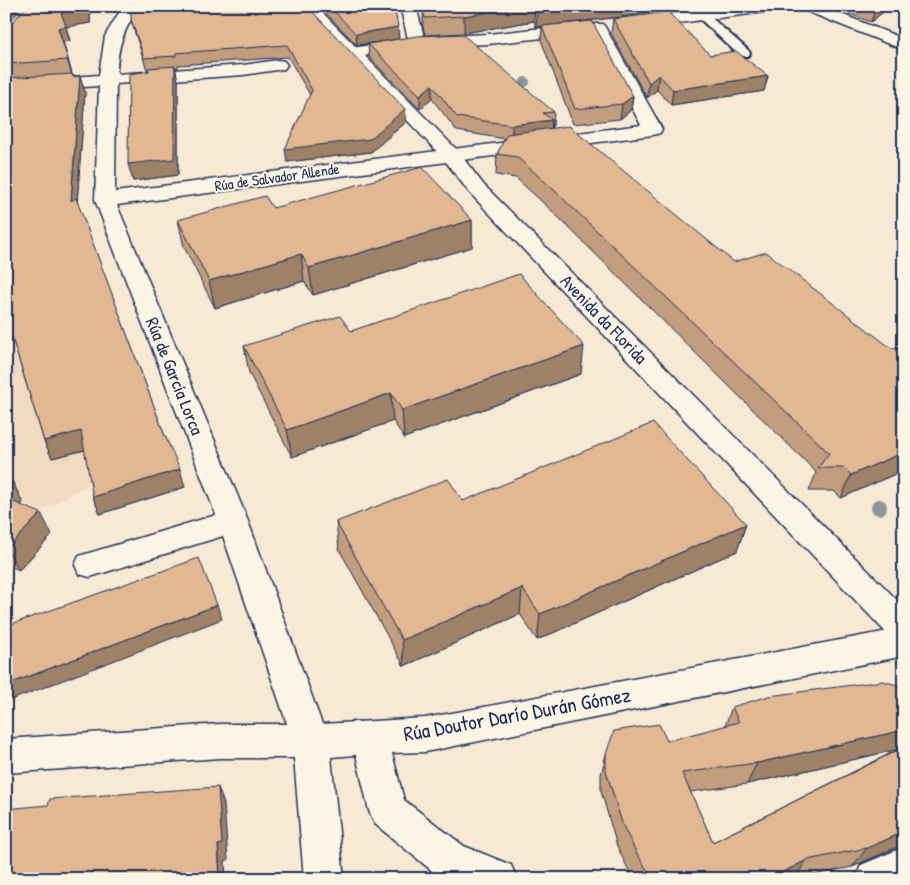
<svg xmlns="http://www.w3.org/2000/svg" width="910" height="885" viewBox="0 0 910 885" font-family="'Patrick Hand',sans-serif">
<rect width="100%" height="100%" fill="#f7e9d4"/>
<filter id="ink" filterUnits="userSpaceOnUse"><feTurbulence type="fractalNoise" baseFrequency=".02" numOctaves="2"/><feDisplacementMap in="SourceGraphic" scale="10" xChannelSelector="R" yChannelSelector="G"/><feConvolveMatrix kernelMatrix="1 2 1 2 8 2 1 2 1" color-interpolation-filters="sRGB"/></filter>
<g filter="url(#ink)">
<polygon fill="#f1dac0" points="69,184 94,481 41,511 6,496 6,199"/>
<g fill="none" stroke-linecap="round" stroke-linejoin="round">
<g stroke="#1b2f5e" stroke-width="4">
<polygon id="service" points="703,13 707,14 748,50 750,53 748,56 740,56 699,18 697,16 699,14"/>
</g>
<g stroke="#1b2f5e" stroke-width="3">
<g id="minor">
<path d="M 123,6 L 140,6 C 124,29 117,46 117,74 L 243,65 L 278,60 L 284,61 L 287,65 L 284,69 L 243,75 L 116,84 L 115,192 L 641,125 L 589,27 L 591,24 L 603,24 L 605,27 L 662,129 L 660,133 L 653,135 L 117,205 L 248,521 L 322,724 L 425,718 L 904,628 L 904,656 L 425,752 L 392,753 L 404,800 L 464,846 L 511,865 L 517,879 L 447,879 L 437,875 L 375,824 L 369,811 L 356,755 L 331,757 L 344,879 L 304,879 L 294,758 L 220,758 L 6,773 L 6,739 L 220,724 L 287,724 L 223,536 L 90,577 L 79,574 L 75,565 L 79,556 L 216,515 L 95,200 L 99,86 L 6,92 L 6,82 L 99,75 L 105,36 Z"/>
<polygon points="400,6 416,6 424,37 488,34 579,24 585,26 587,29 585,32 579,34 488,44 417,47 352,58 346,57 344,53 346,49 408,39"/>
<polygon points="735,6 782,6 779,9 774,11 639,28 633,26 631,23 633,20 639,18"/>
<polygon points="798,6 821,6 904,39 904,50 801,9"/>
<polygon points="904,847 904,879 855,879 861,865"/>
</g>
</g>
<g stroke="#1b2f5e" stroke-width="3">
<polygon id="secondary" points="299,6 316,6 457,150 483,184 904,607 904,643 892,639 469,192 443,158"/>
</g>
<use href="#service" fill="#fcf5e5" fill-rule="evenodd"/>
<use href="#minor" fill="#fcf5e5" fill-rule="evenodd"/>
<use href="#secondary" fill="#fcf5e5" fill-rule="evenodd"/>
</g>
<g fill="#8f969b">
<circle cx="525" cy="82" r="5"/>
<circle cx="879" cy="507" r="8"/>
</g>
<g fill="#c29e7e" stroke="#1b2f5e" fill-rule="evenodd">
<polygon points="27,6 91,6 90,23 66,27 70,41 63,42 73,77 80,76 85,92 77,202 165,436 185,487 100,514 93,497 85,450 52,458 44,441 6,318 6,28 8,27"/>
<polygon points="307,6 406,122 371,152 287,162 310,95 288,57 178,65 178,68 175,68 178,81 178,175 133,181 148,71 148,70 147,70 134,30 131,19"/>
<polygon points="319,6 394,6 399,39 357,45"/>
<polygon points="426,6 655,6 654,13 536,27 534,21 464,33 425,35 423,27 423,10"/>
<polygon points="827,6 890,6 871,22"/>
<polygon points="613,19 768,76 764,91 671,105 657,90 647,98 611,33"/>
<polygon points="542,26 633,96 631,110 620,119 573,124 541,40"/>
<polygon points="368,44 554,112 553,126 552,126 551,128 734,262 891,348 904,349 904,470 841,498 834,491 809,491 816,473 813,469 552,211 516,178 496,175 497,154 505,139 457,131 432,99 420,109 369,57"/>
<polygon points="273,208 472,220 472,247 313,295 304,281 215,308 184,247 178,220"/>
<polygon points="351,331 581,374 404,438 393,421 292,457 249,373 244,346"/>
<polygon points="6,479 12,481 23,503 21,505 52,535 19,570 6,564"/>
<polygon points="463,501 746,524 737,551 537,640 520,614 404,666 339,549 336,522"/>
<path d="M 904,687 L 904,844 L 852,867 L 795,879 L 634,879 L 630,873 L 617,846 L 601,791 L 601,775 L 606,754 L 667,741 L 725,726 L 732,707 ZM 899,749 L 713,842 L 690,792 L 747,784 Z"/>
</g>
<g fill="#9e8166" stroke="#1b2f5e">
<polygon points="6,6 24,6 6,25"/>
<polygon points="86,6 91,6 90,23 66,27 70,41 63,42 72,75 58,28 61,13"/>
<polygon points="526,6 535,6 534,21 464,33 464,16"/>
<polygon points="571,6 655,6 654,13 536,27 537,10"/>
<polygon points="876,6 890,6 871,22"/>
<polygon points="398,27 399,39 357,45 356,34"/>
<polygon points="175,66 178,81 178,175 133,181 128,164"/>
<polygon points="659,75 657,90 647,98 649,83"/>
<polygon points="80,76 85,92 76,218 71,201"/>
<polygon points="768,76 764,91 671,105 673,90"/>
<polygon points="432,85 432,99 420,109 420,95"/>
<polygon points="633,96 631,110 620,119 622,104"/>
<polygon points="405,109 406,122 371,152 287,162 285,149"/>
<polygon points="552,120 551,135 512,140 512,125"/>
<polygon points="472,220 472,247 313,295 309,268"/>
<polygon points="301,254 304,281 215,308 209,281"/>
<polygon points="584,346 581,374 404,438 402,410"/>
<polygon points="391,393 393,421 292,457 287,430"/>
<polygon points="81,431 88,449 52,458 44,441"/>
<polygon points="904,452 904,470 841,498 851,475"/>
<polygon points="180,469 185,487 100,514 93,497"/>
<polygon points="12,481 23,503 8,517 6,513 6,486"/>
<polygon points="41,513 52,535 19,570 7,549"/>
<polygon points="746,524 737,551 537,640 540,614"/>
<polygon points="522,588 520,614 404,666 402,640"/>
<polygon points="217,605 222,619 6,702 6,685"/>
<polygon points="904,730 904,748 747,784 757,763"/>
<polygon points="218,787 224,804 228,860 225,861 226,879 220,879 218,845"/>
<polygon points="904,832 904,844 852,867 867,848"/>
<polygon points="807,860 794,879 769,879"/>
</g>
<g fill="#e2b892" stroke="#1b2f5e">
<polygon points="27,6 86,6 86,8 61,13 66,26 58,28 68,60 6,64 6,28 8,27"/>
<polygon points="132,6 307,6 405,109 370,139 285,149 312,90 287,45 176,53 176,56 144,58 131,19 131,8"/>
<polygon points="329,6 394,6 398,27 356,34"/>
<polygon points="426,6 526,6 464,16 425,18 423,10"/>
<polygon points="536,6 571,6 537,10"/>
<polygon points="668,12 710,55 736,51 768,76 673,90 659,75 649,83 613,19"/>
<polygon points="592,21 633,96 622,104 575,109 542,26"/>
<polygon points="462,34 554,112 543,113 552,120 512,125 457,117 432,85 420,95 368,44 417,36"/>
<polygon points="175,66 174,159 128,164 129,74 149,71 148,68"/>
<polygon points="72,74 73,77 80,76 71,201 76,198 165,436 180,469 93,497 81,431 44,441 6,318 6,78"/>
<polygon points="569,126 734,262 766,252 891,348 904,349 904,452 851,475 844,468 818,468 829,453 822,446 554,190 517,157 497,154 507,134"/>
<polygon points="422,167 472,220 309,268 301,254 209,281 178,220 265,196 273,208"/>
<polygon points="519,274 584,346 402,410 391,393 287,430 244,346 340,316 351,331"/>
<polygon points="653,423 746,524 540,614 522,588 402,640 336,522 448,479 463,501"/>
<polygon points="6,479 12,481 6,486"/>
<polygon points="6,499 41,513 7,549 6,548"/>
<polygon points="199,558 217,605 6,685 6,626"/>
<polygon points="883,681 904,687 904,730 757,763 682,773 713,842 904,747 904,832 867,848 807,860 769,879 653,879 637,854 623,826 606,771 606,754 614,731 659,724 667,741 739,722 732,707 769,696"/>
<polygon points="218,787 222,844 218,845 220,879 6,879 6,809 48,805 50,799"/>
</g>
</g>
<g text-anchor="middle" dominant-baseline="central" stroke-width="4" stroke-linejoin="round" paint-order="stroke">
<g font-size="15" fill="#1b2f5e" stroke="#fcf5e5">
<text transform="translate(277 177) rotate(-8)">Rúa de Salvador Allende</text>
</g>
<g font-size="18" fill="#1b2f5e" stroke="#fcf5e5">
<text transform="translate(604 319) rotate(46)">Avenida da Florida</text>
<text transform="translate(175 376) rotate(68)">Rúa de García Lorca</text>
</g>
<g font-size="21" fill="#1b2f5e" stroke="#fcf5e5">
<text transform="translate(517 714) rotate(-10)">Rúa Doutor Darío Durán Gómez</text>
</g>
</g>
<rect width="910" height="885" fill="none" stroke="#fcf5e5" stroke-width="25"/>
<rect x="12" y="12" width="885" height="860" fill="none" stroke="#1b2f5e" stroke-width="2" filter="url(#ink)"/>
</svg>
